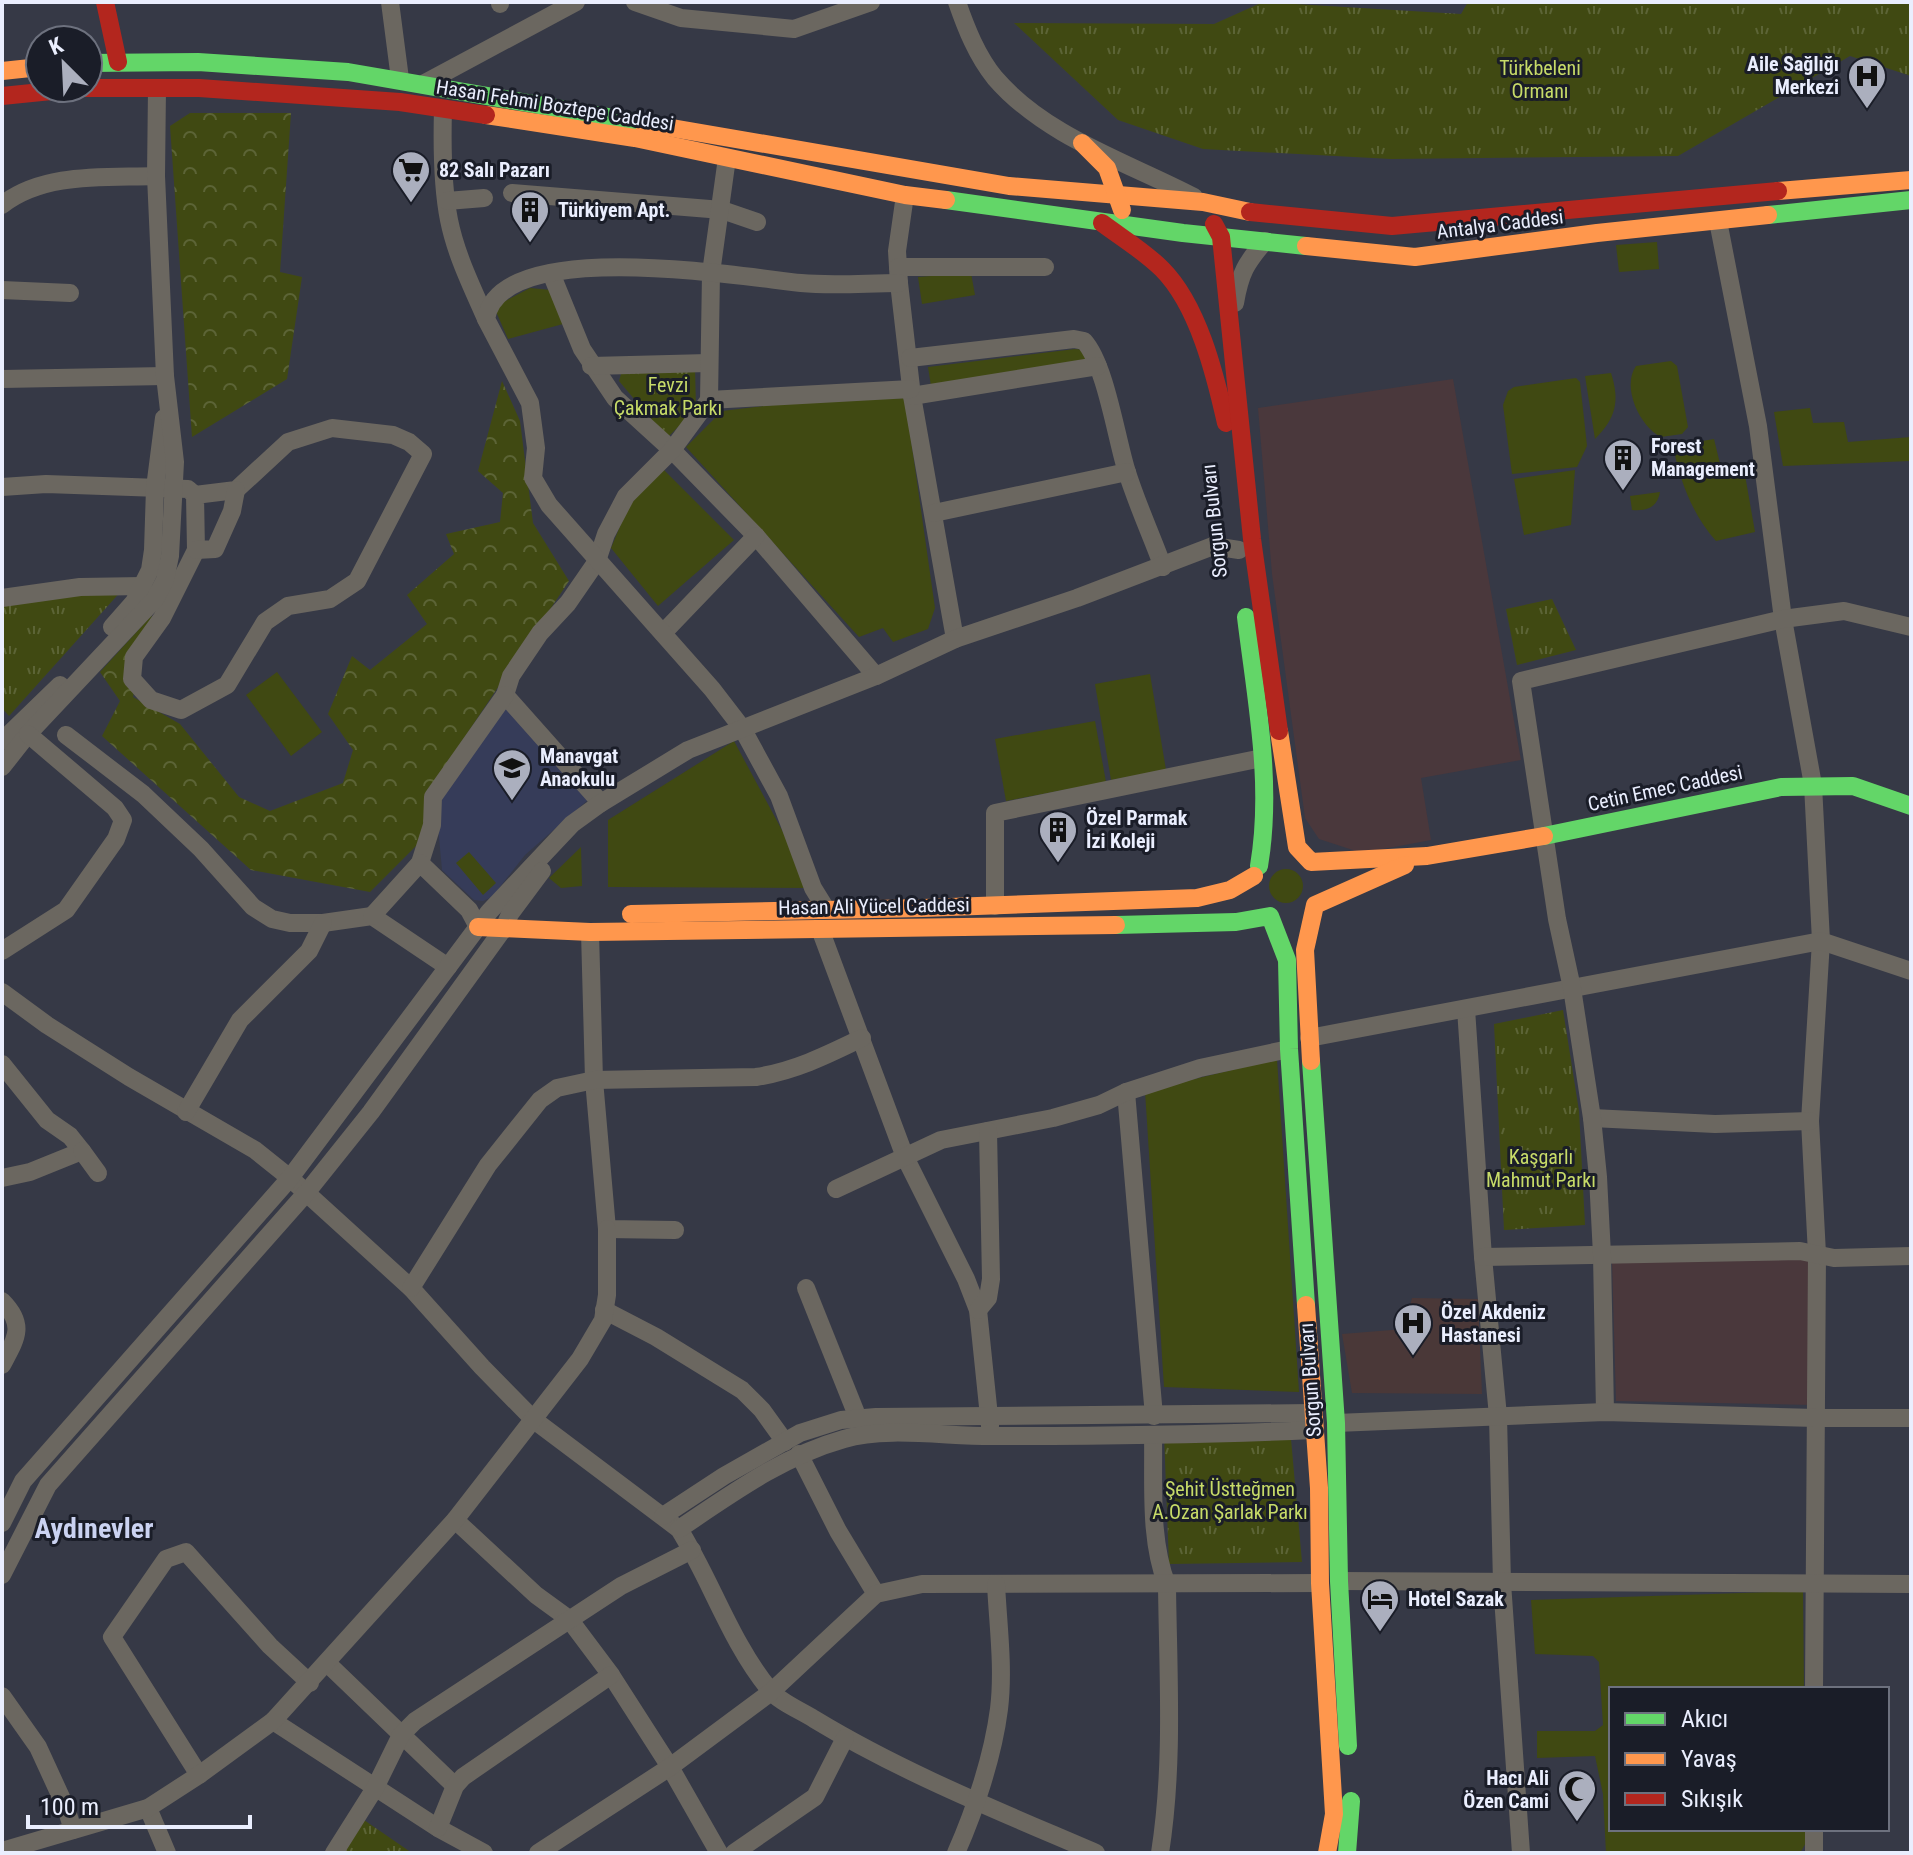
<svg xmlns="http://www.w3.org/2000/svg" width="1913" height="1855" viewBox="0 0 1913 1855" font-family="'Roboto Condensed',sans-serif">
<defs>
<pattern id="forest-crowns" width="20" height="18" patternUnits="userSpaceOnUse" patternTransform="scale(2)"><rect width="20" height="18" fill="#404912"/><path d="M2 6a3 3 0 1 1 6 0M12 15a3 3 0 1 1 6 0" fill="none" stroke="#5c6436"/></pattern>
<pattern id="park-tufts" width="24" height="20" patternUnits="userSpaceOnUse" patternTransform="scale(2)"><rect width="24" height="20" fill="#404912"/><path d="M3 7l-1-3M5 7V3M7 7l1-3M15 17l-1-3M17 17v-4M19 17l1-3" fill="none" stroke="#5c6436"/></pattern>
</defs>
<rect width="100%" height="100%" fill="#363946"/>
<g fill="#4a383c">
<polygon points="1453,379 1521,760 1421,778 1431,840 1362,853 1319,839 1305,818 1272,574 1258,408"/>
<polygon points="1813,1257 1813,1405 1616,1401 1612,1261"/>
</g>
<polygon fill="#363c59" points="502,701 589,799 525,855 492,897 483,901 474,900 442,870 436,805"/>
<polygon fill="#4a3838" points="1412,1298 1478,1299 1482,1394 1352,1393 1342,1334 1404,1329"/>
<g fill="#404912">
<polygon points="1657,242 1659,269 1619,272 1616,245"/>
<polygon points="971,273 975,295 922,304 918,277"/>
<polygon points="530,288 551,290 563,324 508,339 494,307"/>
<polygon points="1075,349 1085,350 1090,361 931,386 928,367"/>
<path d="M 1671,361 L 1677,366 L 1688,427 L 1682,434 L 1661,437 C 1640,427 1621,387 1636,366 Z"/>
<path d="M 1611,373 C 1620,401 1616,418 1595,439 L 1585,376 Z"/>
<polygon points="1576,378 1580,382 1587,446 1577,467 1512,474 1503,405 1508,391 1514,387"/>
<polygon points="905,398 935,608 928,629 893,642 883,628 859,637 686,447 722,411 798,402"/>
<polygon points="1810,408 1813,423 1844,422 1848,442 1911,437 1911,461 1783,466 1774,412"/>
<path d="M 1714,439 L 1723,476 L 1745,475 L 1755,532 L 1716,541 C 1692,514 1680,481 1673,446 Z"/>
<polygon points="662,468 734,540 658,606 611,548 628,507"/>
<polygon points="1575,470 1571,525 1524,535 1514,479"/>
<path d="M 1660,492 C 1657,508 1647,511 1632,510 L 1630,496 Z"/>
<polygon points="277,672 322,732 291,756 246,695"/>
<polygon points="1150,674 1166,770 1111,780 1095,684"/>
<polygon points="1095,721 1106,782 1006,801 995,739"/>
<polygon points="734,741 813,888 608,887 608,820"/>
<polygon points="581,847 582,886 561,888 549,878"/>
<polygon points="469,852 496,883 483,895 456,863"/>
<circle cx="1286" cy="886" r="17"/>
<polygon points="1277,1059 1299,1392 1164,1387 1145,1091"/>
<polygon points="1803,1591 1804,1689 1611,1689 1611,1829 1807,1829 1807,1841 1800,1853 1606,1853 1603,1794 1595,1756 1537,1758 1537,1731 1595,1731 1603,1725 1599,1662 1593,1656 1535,1654 1531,1600"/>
</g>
<g fill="url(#forest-crowns)">
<polygon points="190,113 291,113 280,272 302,277 287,379 192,437 170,126"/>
<polygon points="502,381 520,421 533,523 569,581 430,789 426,836 370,892 251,870 102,736 120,701 100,672 152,615 133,697 180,724 239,797 270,811 343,783 353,750 328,714 352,656 370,670 427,624 407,595 454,554 446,534 500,522 503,493 478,471"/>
</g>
<g fill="url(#park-tufts)">
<polygon points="1263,2 1461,14 1468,2 1911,2 1911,76 1850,56 1678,156 1391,159 1203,149 1118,120 1014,23 1214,24"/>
<polygon points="695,367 696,409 667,438 619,381 621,374"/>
<polygon points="123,589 9,716 2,708 2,602"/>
<polygon points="1552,599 1576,650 1517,665 1506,609"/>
<polygon points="1563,1010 1579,1111 1585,1225 1504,1230 1494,1024"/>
<polygon points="1164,1434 1291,1439 1302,1562 1169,1564"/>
<polygon points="364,1820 412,1853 344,1853"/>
</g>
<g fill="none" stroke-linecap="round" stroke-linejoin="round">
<g stroke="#6b6760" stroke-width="18">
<polyline points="390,2 400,79"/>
<polyline points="500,2 500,4"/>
<polyline points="635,2 681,18 794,29 871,2"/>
<path d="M 957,2 C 966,28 977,56 995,78 C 1046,137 1127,162 1194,197"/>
<polyline points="425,83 576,2"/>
<path d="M 443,109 C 442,145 442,185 449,220 C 456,255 472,287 486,319"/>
<polyline points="512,193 722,210 757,222"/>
<polyline points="905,195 897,251 899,283 912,396 955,639"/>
<polyline points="447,201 484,198"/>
<path d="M 2,205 C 44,172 105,178 156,176"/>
<polyline points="1718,221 1758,426 1783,619 1813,785 1821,941 1810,1121 1817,1254 1814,1689"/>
<polyline points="898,267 1045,267"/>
<polyline points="551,273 582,349 615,398 672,450 756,536 876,676"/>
<polyline points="2,290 70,293"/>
<path d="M 1235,303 C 1240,273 1246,263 1265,241"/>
<path d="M 910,358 L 1074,339 L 1084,341 C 1105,364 1116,436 1126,469 C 1136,502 1151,534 1163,567"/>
<polyline points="591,366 708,363"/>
<polyline points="2,379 165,376"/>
<polyline points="912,396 1098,366"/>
<polyline points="709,400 911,389"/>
<polyline points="2,487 46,484 188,489 195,495 236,490 288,442 332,428 393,435 409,442 423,454 357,581 330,599 288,606 265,622 227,685 181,710 151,700 132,679 134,657 162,618 196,550 195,495"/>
<polyline points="934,513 1127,472"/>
<polyline points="196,550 215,549 232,511 236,490"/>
<polyline points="2,598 80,587 143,586"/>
<polyline points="112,627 134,602 150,570 153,550 155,488 164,418"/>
<polyline points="663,633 756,536"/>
<polyline points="66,735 143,794 201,849 253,907 272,919 290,923 323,923 372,916 448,967"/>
<polyline points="2,741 60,685"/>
<polyline points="2,767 28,734 155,599 165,580 170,556 175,462 165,376 156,176 157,88"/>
<polyline points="601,803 505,695 511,676 540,633 568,603 597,561 606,534 626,496 672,450 709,400 711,273 727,158"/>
<polyline points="420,863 432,825 433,797 505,695"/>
<polyline points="995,906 995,813 1262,758"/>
<path d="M 826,909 L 813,888 L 779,796 L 742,728 L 712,689 L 549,505 L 533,478 L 536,448 L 530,403 L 486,319 C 500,235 741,277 801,283 C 833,286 867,283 899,283"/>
<polyline points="372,916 420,863 469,910 478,927"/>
<polyline points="820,929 905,1157 966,1279 978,1310 990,1426"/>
<polyline points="590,932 594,1080 607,1229 675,1230"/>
<polyline points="2,951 66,910 116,839 123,820 115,808 28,734"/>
<path d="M 2,992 L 47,1025 L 129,1077 L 255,1150 L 290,1178 L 411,1288 L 482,1367 L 534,1420 L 679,1529 C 711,1580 730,1641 769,1689 C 779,1702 800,1710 814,1719 C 903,1773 1001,1812 1096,1853"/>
<polyline points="1466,1009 1483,1257 1498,1416 1502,1583 1521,1853"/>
<polyline points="1309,1038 1821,941 1911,971"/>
<polyline points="2,1064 47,1120 70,1136 82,1151 30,1172 2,1178"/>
<polyline points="1126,1092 1154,1416"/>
<polyline points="186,1112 240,1020 309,951 323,923"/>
<polyline points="1592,1118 1715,1124 1810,1121"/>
<polyline points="82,1151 98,1173"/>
<polyline points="836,1189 941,1140 1053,1118 1099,1105 1126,1092 1200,1068 1289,1049"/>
<polyline points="1483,1257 1800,1251 1834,1258 1911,1256"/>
<path d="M 411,1288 L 488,1165 L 540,1100 L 557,1088 L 594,1080 L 756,1077 C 795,1071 827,1055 862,1038"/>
<polyline points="806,1288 858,1418"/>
<path d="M 2,1301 C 26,1325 16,1339 2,1365"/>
<polyline points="604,1310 656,1337 742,1390 762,1410 785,1442"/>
<polyline points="978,1310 988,1298 991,1279 988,1131"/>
<polyline points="1605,1412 1602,1255 1598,1177 1592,1118 1572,988 1557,919 1521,681 1783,619 1844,611 1911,627"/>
<polyline points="1336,1423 1605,1412 1816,1418 1911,1418"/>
<path d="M 1153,1435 C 1154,1484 1149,1539 1167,1585 C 1168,1674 1174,1764 1160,1853"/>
<polyline points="799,1454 838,1531 876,1594"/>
<polyline points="663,1516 724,1476 800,1433 841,1420 876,1417 1312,1413"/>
<polyline points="455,1520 536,1595 569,1619 611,1675 670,1767 719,1853"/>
<polyline points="2,1523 23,1481 290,1178 489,912 572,824 601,803 688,750 876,676 955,639 1077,598 1213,546 1239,550"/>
<path d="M 679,1529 C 731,1494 783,1456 844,1439 C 887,1426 950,1437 996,1436 C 1102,1436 1207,1435 1313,1430"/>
<polyline points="2,1575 48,1485 307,1192 371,1112 504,928 510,914 542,871"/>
<polyline points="1339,1581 1911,1584"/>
<polyline points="327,1663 455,1786"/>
<polyline points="2,1696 38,1747 66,1808 73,1830"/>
<polyline points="273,1721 438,1828 484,1853"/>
<polyline points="199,1775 112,1637 166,1559 186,1552 270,1646 310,1683"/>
<polyline points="148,1808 167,1853"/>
<polyline points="438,1828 455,1786 463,1777 611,1675"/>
<polyline points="1814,1829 1814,1853"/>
<polyline points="2,1851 148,1808 199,1775 273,1721 455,1520 580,1359 603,1320 607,1295 607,1229"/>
<polyline points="334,1853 375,1788 401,1735 415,1721 621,1586 692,1550"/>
<polyline points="538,1853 670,1767 771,1692 876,1594 922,1584 1320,1583"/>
<polyline points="734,1853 815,1797 845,1738"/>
<path d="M 956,1853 C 975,1810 993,1756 999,1709 C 1004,1668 998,1625 996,1584"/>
</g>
<g stroke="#63d668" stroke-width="18">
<polyline points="88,63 198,62 348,72 643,123"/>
<polyline points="946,200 1183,233 1306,246"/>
<polyline points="1768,215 1911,200"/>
<path d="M 1246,617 C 1256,700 1273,783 1259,866"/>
<polyline points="1544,836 1781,787 1853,786 1911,806"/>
<polyline points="1116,925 1236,922 1270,916 1287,960 1289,1049 1306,1305"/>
<polyline points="1311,1061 1336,1423 1339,1581 1348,1746"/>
<polyline points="1347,1853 1351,1801"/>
</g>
<g stroke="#ff974d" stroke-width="18">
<polyline points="2,71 40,67"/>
<polyline points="486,115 635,138 905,195 946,200"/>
<polyline points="643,123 1009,186 1203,202 1250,212"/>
<polyline points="1082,143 1107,168 1122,210"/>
<polyline points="1778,191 1911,180"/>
<polyline points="1306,246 1415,257 1597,233 1768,215"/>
<polyline points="1279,731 1297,847 1311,862 1427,856 1544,836"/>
<polyline points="631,914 923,908 1197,898 1230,890 1254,876"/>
<polyline points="478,927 590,932 1116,925"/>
<polyline points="1311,1061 1305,950 1315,905 1405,865"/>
<polyline points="1306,1305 1319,1488 1320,1583 1334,1814 1327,1853"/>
</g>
<g stroke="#b3261e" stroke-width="18">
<polyline points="105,2 118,62"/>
<polyline points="2,96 81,88 199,88 400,102 486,115"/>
<polyline points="1250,212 1392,226 1778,191"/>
<path d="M 1102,223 C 1122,238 1144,251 1162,269 C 1198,305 1215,374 1226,423"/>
<polyline points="1214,224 1221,237 1252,539 1279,731"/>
</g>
</g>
<defs>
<g id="hospital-pin" transform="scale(2)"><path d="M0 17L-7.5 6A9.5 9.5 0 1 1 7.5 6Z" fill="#abafbe" stroke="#1a1d28"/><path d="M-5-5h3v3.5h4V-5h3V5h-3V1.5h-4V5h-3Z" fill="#111"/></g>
<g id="supermarket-pin" transform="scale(2)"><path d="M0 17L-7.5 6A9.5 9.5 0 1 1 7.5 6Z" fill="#abafbe" stroke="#1a1d28"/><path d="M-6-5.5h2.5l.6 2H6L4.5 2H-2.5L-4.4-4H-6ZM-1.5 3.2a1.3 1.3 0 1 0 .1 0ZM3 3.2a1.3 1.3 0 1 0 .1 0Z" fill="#111"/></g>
<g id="building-pin" transform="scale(2)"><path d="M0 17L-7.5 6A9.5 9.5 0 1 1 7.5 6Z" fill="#abafbe" stroke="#1a1d28"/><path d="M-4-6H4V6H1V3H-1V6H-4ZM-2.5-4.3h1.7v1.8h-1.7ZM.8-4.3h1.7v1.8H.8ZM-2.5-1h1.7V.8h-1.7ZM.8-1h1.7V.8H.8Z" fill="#111"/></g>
<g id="school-pin" transform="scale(2)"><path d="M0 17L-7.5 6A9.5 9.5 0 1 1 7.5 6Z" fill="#abafbe" stroke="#1a1d28"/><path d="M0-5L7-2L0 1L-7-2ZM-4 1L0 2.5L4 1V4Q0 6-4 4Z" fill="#111"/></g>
<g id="hotel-pin" transform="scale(2)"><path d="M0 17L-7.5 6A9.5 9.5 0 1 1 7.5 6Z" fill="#abafbe" stroke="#1a1d28"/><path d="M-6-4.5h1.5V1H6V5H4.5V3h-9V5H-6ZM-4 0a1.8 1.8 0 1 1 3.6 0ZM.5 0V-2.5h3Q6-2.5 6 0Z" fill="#111"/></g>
<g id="mosque-pin" transform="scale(2)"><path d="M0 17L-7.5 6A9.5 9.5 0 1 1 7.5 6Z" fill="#abafbe" stroke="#1a1d28"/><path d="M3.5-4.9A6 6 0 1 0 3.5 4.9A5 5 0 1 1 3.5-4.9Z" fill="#111"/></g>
</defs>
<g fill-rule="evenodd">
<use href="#hospital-pin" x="1867" y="76"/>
<use href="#supermarket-pin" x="411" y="170"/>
<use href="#building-pin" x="530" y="210"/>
<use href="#building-pin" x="1623" y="458"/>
<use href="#school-pin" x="512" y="768"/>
<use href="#building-pin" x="1058" y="830"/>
<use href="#hospital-pin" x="1413" y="1323"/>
<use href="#hotel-pin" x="1380" y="1599"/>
<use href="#mosque-pin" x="1577" y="1789"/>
</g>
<g text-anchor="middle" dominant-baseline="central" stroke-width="6" stroke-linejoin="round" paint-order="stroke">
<g font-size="20" font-weight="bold" fill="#eaeefe" stroke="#1a1d28" text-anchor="start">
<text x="1839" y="64" text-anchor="end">Aile Sağlığı<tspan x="1839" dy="23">Merkezi</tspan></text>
<text x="439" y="170">82 Salı Pazarı</text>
<text x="558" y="210">Türkiyem Apt.</text>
<text x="1651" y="446">Forest<tspan x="1651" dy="23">Management</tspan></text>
<text x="540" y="756">Manavgat<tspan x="540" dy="23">Anaokulu</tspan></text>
<text x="1086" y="818">Özel Parmak<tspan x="1086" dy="23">İzi Koleji</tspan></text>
<text x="1441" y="1312">Özel Akdeniz<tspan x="1441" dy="23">Hastanesi</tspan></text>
<text x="1408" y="1599">Hotel Sazak</text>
<text x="1549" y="1778" text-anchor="end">Hacı Ali<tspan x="1549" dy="23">Özen Cami</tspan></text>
</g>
<g font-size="20" fill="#c7db68" stroke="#1a1d28">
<text x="1540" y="68">Türkbeleni<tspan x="1540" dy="23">Ormanı</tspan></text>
<text x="668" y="385">Fevzi<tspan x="668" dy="23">Çakmak Parkı</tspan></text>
<text x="1541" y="1157">Kaşgarlı<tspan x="1541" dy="23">Mahmut Parkı</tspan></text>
<text x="1230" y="1489">Şehit Üstteğmen<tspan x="1230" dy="23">A.Ozan Şarlak Parkı</tspan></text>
</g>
<g font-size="20" fill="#eaeefe" stroke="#1a1d28">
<text transform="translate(555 105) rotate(9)">Hasan Fehmi Boztepe Caddesi</text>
<text transform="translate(1500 224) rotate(-7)">Antalya Caddesi</text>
<text transform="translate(1214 521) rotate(-96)">Sorgun Bulvarı</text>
<text transform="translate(1665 788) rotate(-12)">Cetin Emec Caddesi</text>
<text transform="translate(874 906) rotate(-1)">Hasan Ali Yücel Caddesi</text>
<text transform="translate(1310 1380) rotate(-94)">Sorgun Bulvarı</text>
</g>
<g font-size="28" font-weight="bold" fill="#cad2f1" stroke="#1a1d28">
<text x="94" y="1528">Aydınevler</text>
</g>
</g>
<rect width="1913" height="1855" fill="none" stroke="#eaeefe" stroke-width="8"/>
<rect x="1609" y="1687" width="280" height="144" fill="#1a1d28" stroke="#6d717e" stroke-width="2"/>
<rect x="1625" y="1713" width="40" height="12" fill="#63d668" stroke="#6d717e" stroke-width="2"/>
<text x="1681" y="1727" font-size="24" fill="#eaeefe">Akıcı</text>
<rect x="1625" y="1753" width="40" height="12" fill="#ff974d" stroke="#6d717e" stroke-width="2"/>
<text x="1681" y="1767" font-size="24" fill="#eaeefe">Yavaş</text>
<rect x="1625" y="1793" width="40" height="12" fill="#b3261e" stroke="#6d717e" stroke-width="2"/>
<text x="1681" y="1807" font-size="24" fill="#eaeefe">Sıkışık</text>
<g transform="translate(64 64) rotate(336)"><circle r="38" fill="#1a1d28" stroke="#6d717e" stroke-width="2"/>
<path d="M0-6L14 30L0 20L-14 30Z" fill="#abafbe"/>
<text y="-12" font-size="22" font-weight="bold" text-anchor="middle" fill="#eaeefe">K</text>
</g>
<path d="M28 1815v12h222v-12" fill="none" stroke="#eaeefe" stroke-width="4"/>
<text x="40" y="1815" font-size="24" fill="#eaeefe" stroke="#1a1d28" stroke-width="6" paint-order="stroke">100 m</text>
</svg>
